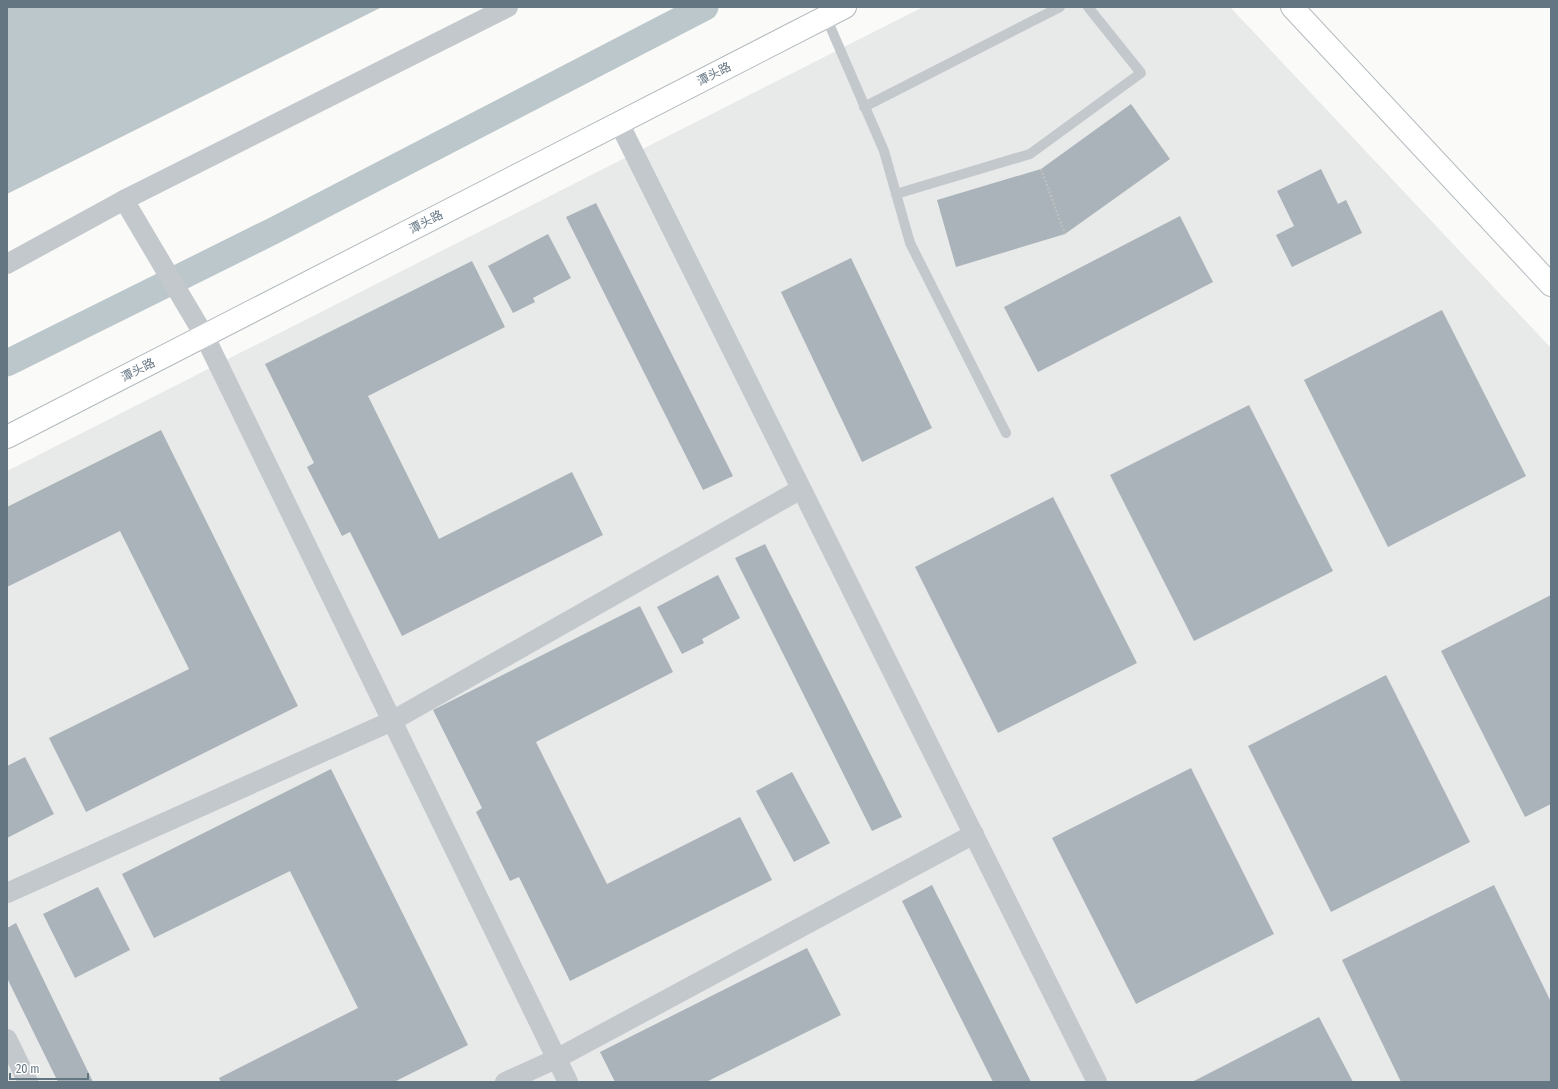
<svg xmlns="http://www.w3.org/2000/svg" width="1558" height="1089" viewBox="0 0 1558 1089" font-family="'Fira Sans Condensed','Noto Sans SC',sans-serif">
<rect width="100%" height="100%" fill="#fafaf8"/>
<polygon fill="#e8e9e9" points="923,7 1230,7 1551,348 1551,1082 7,1082 7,471"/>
<polygon fill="#bbc7cb" points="7,7 382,7 7,194"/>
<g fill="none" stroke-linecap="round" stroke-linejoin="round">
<polyline stroke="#bbc7cb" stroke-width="27" points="7,363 273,231 705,7"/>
</g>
<g fill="#aab3b9">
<polygon points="1131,104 1170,159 1065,234 956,267 937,200 1041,169"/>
<polygon points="1321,169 1338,204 1346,200 1362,233 1292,267 1276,235 1294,226 1277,191"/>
<polygon points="596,203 733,476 703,490 566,217"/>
<polygon points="1180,216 1213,282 1038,372 1004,307"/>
<polygon points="548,234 571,278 533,298 535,302 513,313 488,266"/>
<polygon points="851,258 932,428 862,462 781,292"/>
<polygon points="472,261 505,327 368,396 439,539 572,472 603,535 402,636 350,532 342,536 307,467 314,463 265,364"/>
<polygon points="1442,310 1526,476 1388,547 1304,380"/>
<polygon points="1249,405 1333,571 1194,641 1110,475"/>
<polygon points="161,430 298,706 86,812 49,738 189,669 120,531 7,587 7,507"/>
<polygon points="1053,497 1137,663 998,733 915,567"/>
<polygon points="765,544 902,817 872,831 735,558"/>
<polygon points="718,575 740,618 702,639 704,643 682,654 657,607"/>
<polygon points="1551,595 1551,804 1525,817 1441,651"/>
<polygon points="640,606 673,672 536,742 607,884 740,817 772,880 570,981 519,877 510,881 476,812 482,808 433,710"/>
<polygon points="1386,675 1470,842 1331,912 1248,746"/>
<polygon points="25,757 54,814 7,838 7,766"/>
<polygon points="1191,768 1274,934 1136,1004 1052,838"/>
<polygon points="331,769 468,1045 394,1082 221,1082 219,1078 358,1008 290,871 154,938 122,874"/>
<polygon points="792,772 830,843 794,862 756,791"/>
<polygon points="932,885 1031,1082 993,1082 902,901"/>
<polygon points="1494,885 1551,1002 1551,1082 1401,1082 1342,960"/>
<polygon points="98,887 130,950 75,978 43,914"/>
<polygon points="16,923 93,1082 58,1082 7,978 7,928"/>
<polygon points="807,948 841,1015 706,1082 615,1082 600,1052"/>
<polygon points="1319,1017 1353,1082 1192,1082"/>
</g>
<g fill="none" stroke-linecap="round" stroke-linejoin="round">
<g stroke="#b3babf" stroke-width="24">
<g id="secondary">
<polyline points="1292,7 1551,285"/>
<polyline points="7,437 845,7"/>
</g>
</g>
<polyline stroke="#bbbfc2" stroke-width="2.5" stroke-dasharray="2 2" stroke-linecap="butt" points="1041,169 1065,234"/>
<g stroke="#c3c8cc" stroke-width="10">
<polyline points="826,17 884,151 910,243 1006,433"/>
<polyline points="864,107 1060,7"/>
<polyline points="896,194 1030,154 1141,73 1088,7"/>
</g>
<g stroke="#c3c8cc" stroke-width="20">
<polyline points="619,123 1097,1082"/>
<polyline points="124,200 204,335 568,1082"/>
<polyline points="7,264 124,200 508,7"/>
<polyline points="7,893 392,721 801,489"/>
<polyline points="7,1039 28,1082"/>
<polyline points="505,1082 556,1059 974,834"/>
</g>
<use href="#secondary" stroke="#fff" stroke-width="22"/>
</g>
<g text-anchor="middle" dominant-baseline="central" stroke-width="4" stroke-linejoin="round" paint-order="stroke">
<g font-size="12" fill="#657683" stroke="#fff">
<text transform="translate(714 74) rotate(-27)">潭头路</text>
<text transform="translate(426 222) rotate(-27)">潭头路</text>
<text transform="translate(138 370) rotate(-27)">潭头路</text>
</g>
</g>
<rect width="1558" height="1089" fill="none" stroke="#657683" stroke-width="16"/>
<path d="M10 1073v6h78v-6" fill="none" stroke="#657683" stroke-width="2"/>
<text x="16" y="1073" font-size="12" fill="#657683" stroke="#ffffff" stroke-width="3" paint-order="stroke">20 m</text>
</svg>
